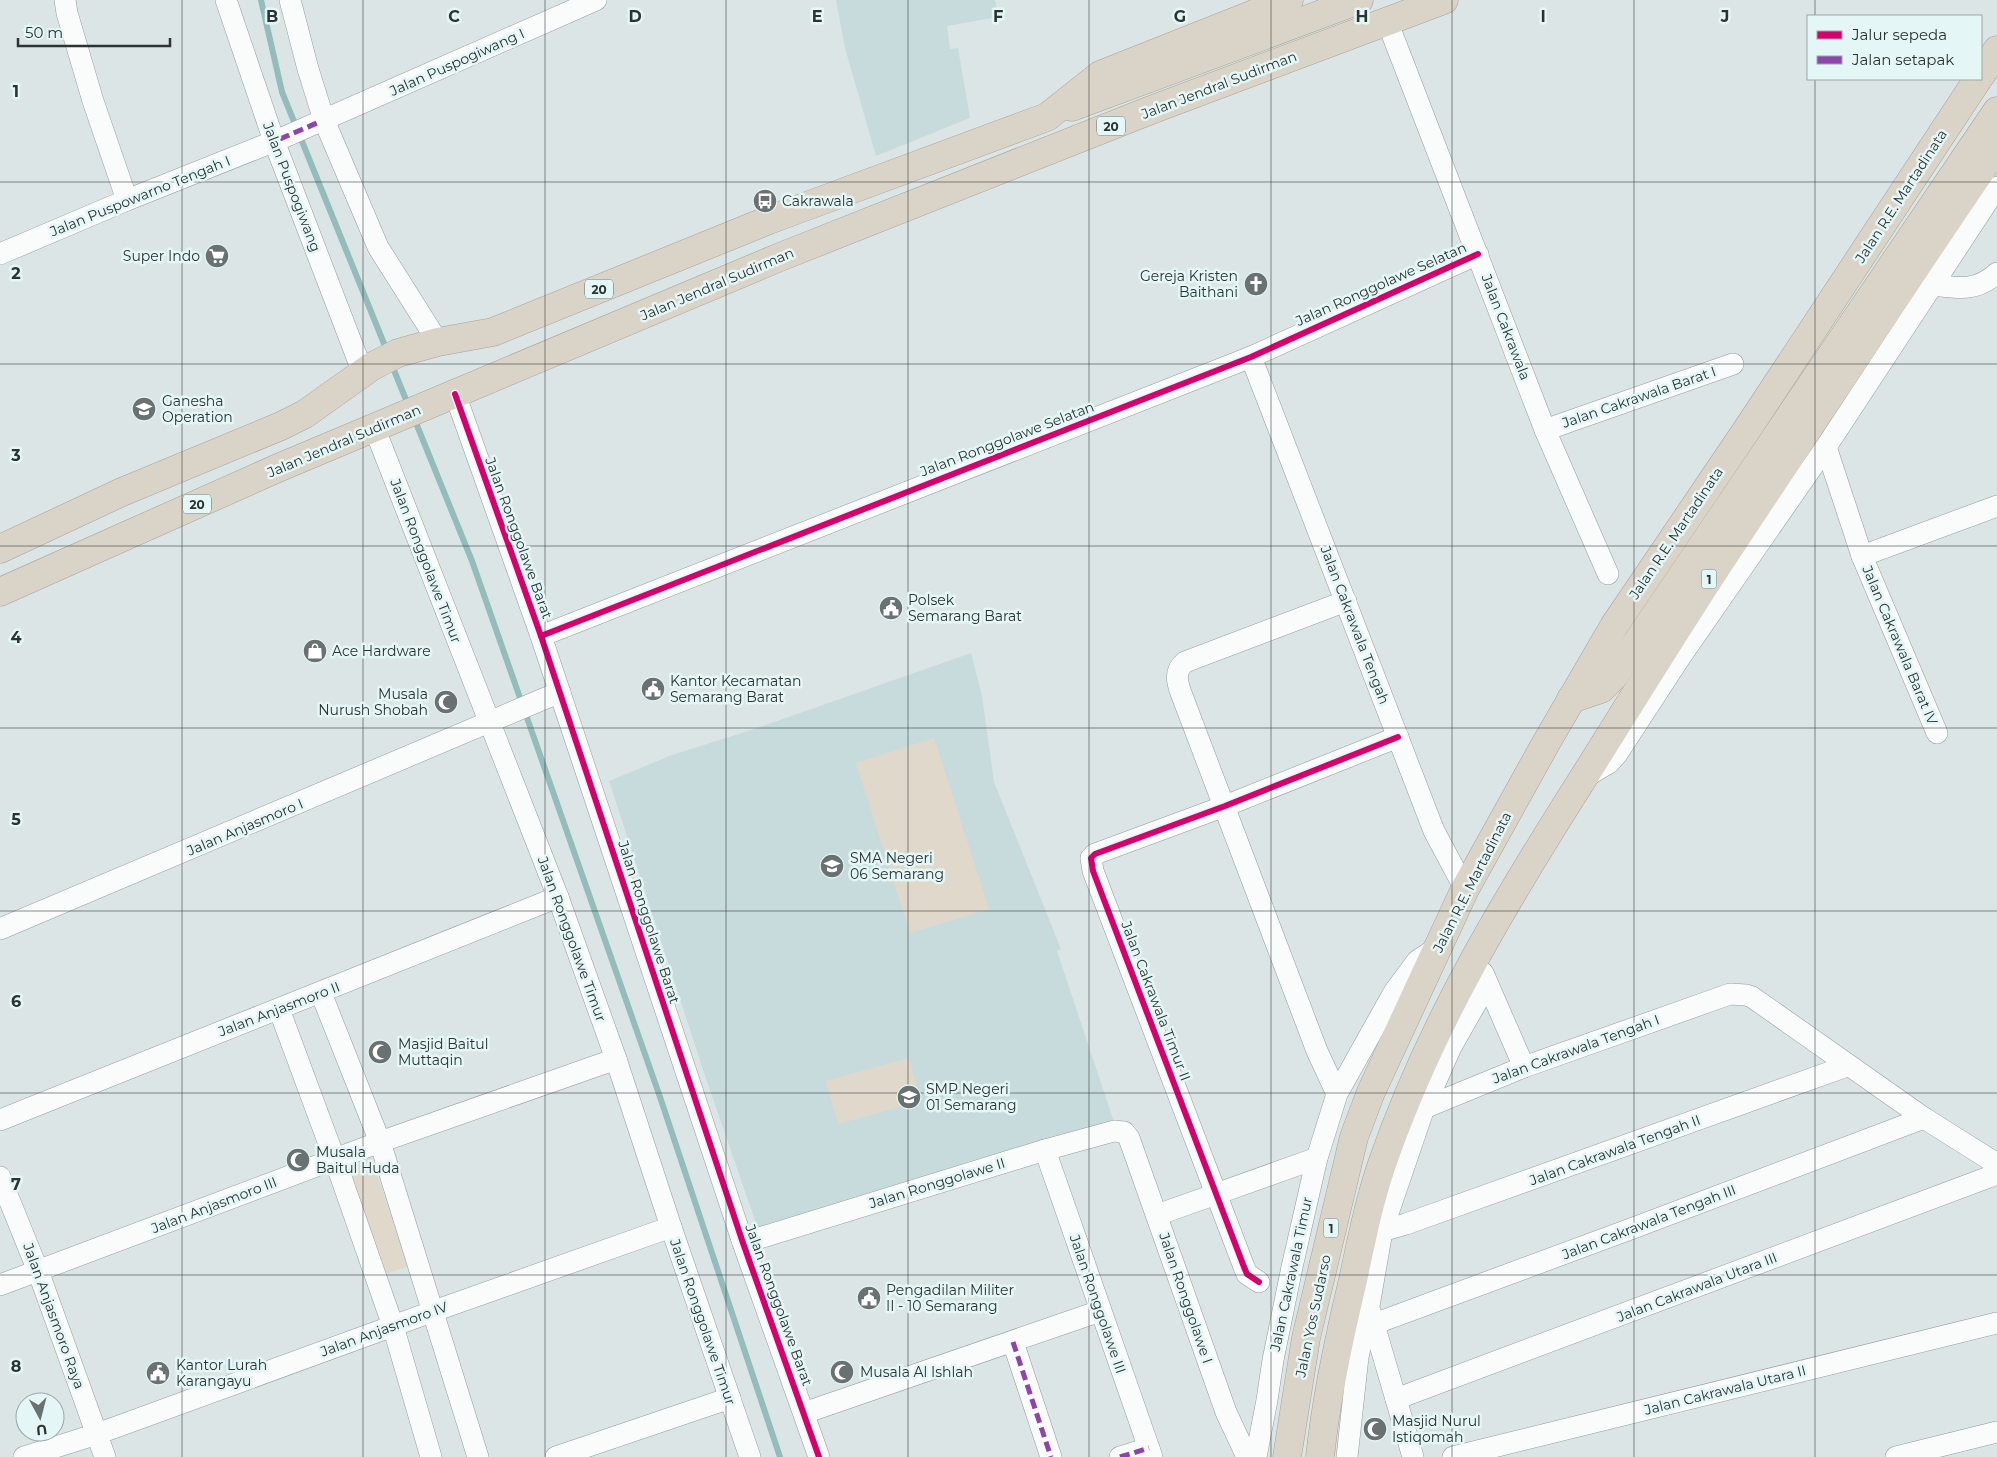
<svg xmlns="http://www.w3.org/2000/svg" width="1997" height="1457" viewBox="0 0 1997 1457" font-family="Montserrat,sans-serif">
<rect width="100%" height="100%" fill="#dbe5e5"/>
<g fill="#c8dbdc">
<polygon points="836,0 995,0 998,17 947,26 950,49 958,48 970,118 876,156 845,48"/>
<polygon points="971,653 982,696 994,782 1061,949 1057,951 1114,1122 759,1232 704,1073 609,781 672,755 751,730"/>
</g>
<g fill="#e0d8ca">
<polygon points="934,738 989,909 910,933 856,763"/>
<polygon points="909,1058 921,1101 838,1124 826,1081"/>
<polygon points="371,1157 409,1266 380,1276 342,1167"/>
</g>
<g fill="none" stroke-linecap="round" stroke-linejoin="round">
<g stroke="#94bcbc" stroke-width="6">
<polyline points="261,0 282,92 387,351"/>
<polyline points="391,363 409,407"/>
<polyline points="414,418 472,561 660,1097 780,1457"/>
</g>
<g stroke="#949c9c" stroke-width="22">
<g id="minor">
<polyline points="65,0 67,13 93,101 127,200"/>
<polyline points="226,0 274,141 363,373"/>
<polyline points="290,0 308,69 324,120 378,247 438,342"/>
<polyline points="1387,21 1545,430 1608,574"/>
<polyline points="0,254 127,200 280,139 596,0"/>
<path d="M 1933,285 C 1959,288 1976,292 1997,273"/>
<polyline points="1251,357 1434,831 1465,889"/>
<polyline points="455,394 541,636 743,1243 819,1457"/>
<polyline points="374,427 558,897 616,1059 671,1227 750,1457"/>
<polyline points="1545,430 1733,364"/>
<polyline points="1826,447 1862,556 1937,733"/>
<polyline points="1862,556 1997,506"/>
<polyline points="541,636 1251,357 1478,254"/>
<polyline points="1585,777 1609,763 1617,754 1681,656 1826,447 1997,187"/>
<polyline points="0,929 560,692"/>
<polyline points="1483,973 1524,1067"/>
<polyline points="321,993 380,1142 478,1457"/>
<polyline points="279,1009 335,1160 393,1326 431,1457"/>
<path d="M 1337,1094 L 1317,1051 L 1181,693 C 1177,682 1174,671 1185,662 L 1346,601"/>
<polyline points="1424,1108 1524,1067 1730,994 1746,995 1752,997 1924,1118 1997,1164"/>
<polyline points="0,1120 558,897"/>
<polyline points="1045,1150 1152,1457"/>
<polyline points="0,1177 38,1271 105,1457"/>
<polyline points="1157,1215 1317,1158"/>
<polyline points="1382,1231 1406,1224 1847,1066"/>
<polyline points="743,1243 1045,1150 1114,1131 1124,1132 1129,1138 1226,1412 1247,1457"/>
<polyline points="1259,1282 1247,1274 1244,1267 1093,871 1091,858 1095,854 1225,806 1398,737"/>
<polyline points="0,1285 380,1142 616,1059"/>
<polyline points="1370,1311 1413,1457"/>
<polyline points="1374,1324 1636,1227 1924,1118"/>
<polyline points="1013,1342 1051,1457"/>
<polyline points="1396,1399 1997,1174"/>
<polyline points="804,1413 1100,1311"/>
<polyline points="24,1457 97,1434 434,1311 671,1227"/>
<polyline points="556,1457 730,1398"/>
<polyline points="1120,1457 1149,1448"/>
<polyline points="1256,1457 1267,1400 1273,1360 1292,1267 1317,1158 1337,1094 1394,992 1417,961 1438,947"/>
<polyline points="1347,1457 1358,1357 1369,1306 1382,1231 1424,1108 1451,1047 1487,984"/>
<polyline points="1453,1457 1997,1323"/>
<polyline points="1896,1457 1997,1432"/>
</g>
</g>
<g stroke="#a6a296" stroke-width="29">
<g id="highway">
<polyline points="1981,75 1997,50"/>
<polyline points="1072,107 1359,0"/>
<polyline points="0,549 122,492 281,426 305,414 371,367 398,353 438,342 493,332 769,220 1047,117 1100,75 1289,0"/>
<polyline points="0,592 278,468 780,257 1151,110 1444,0"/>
<polyline points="1571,699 1601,689 1614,676 1997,111"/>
<polyline points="1287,1457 1306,1338 1354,1137 1371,1092 1465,889 1546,743 1614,626 1750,425 1978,79"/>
<path d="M 1320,1457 C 1326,1398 1339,1338 1353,1280 C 1361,1242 1369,1202 1382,1164 C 1430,1025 1504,903 1582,780 C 1626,710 1669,640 1714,571 C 1808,429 1901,287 1997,147"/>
</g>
</g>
<use href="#minor" stroke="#fafbfb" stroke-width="21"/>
<use href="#highway" stroke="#dad3c8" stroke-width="28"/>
<g stroke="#8e44ad" stroke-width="5" stroke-dasharray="10 5" stroke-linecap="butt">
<polyline points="280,139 317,123"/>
<polyline points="1013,1342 1051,1457"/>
<polyline points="1120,1457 1149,1448"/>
</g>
<g stroke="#e4f6f6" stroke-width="9">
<g id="cycleway">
<polyline points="455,394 541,636 743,1243 819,1457"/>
<polyline points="541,636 1251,357 1478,254"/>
<polyline points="1259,1282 1247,1274 1244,1267 1093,871 1091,858 1095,854 1225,806 1398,737"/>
</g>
</g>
<use href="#cycleway" stroke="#d6006c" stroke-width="6"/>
</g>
<path fill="none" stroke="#2c3333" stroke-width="1" stroke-opacity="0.55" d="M 182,0 L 182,1457M 363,0 L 363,1457M 545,0 L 545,1457M 726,0 L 726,1457M 908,0 L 908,1457M 1089,0 L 1089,1457M 1271,0 L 1271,1457M 1452,0 L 1452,1457M 1634,0 L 1634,1457M 1815,0 L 1815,16M 1815,79 L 1815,1457M 0,182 L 1997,182M 0,364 L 1997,364M 0,546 L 1997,546M 0,728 L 1997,728M 0,911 L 1997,911M 0,1093 L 1997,1093M 0,1275 L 1997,1275"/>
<defs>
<g id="bus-disc" transform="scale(1.25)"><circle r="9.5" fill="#697171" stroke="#e4f6f6"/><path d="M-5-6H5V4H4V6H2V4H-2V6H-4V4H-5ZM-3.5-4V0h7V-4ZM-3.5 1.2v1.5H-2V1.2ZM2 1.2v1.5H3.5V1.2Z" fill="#fff"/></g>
<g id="supermarket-disc" transform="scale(1.25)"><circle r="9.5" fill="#697171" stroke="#e4f6f6"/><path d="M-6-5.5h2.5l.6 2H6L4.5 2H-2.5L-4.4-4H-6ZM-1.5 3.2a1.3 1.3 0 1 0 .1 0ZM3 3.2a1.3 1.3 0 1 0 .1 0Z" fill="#fff"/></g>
<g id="church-disc" transform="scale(1.25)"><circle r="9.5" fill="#697171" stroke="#e4f6f6"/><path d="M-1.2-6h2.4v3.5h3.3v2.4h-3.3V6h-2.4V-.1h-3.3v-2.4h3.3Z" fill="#fff"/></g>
<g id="school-disc" transform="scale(1.25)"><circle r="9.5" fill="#697171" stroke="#e4f6f6"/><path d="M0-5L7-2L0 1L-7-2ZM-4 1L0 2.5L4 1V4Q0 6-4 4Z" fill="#fff"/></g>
<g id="civic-disc" transform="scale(1.25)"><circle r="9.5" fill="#697171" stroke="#e4f6f6"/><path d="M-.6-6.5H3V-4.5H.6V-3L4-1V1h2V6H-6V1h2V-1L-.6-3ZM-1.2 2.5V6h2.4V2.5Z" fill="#fff"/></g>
<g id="shop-disc" transform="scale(1.25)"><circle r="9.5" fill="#697171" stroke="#e4f6f6"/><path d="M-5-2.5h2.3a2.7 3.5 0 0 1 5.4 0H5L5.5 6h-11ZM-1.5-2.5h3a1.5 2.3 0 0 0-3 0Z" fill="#fff"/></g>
<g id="mosque-disc" transform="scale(1.25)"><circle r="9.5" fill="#697171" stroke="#e4f6f6"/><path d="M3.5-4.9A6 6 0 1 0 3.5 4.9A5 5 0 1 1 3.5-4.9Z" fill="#fff"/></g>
</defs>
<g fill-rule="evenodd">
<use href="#bus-disc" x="765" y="201"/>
<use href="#supermarket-disc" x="217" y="256"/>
<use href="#church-disc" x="1256" y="284"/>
<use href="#school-disc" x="144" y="409"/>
<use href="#civic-disc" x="891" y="608"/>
<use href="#shop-disc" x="315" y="651"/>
<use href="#civic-disc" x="653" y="689"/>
<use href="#mosque-disc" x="446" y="702"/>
<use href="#school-disc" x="832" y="866"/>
<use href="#mosque-disc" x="380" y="1052"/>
<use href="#school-disc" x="909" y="1097"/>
<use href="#mosque-disc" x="298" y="1160"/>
<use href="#civic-disc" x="869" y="1298"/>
<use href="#mosque-disc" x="842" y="1372"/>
<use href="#civic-disc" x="158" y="1373"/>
<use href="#mosque-disc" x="1375" y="1429"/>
</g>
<g text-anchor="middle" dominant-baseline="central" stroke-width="5" stroke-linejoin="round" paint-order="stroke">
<g fill="#e4f6f6" stroke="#636e6e" stroke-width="1">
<rect x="1097" y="116.5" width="28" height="19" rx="4"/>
<rect x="585" y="279.5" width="28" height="19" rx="4"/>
<rect x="183" y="494.5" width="28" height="19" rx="4"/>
<rect x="1701.5" y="569.5" width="15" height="19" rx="4"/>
<rect x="1323.5" y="1218.5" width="15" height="19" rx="4"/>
</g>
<g font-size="12" font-weight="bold" fill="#2c3333">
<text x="1111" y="126">20</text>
<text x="599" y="289">20</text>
<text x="197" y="504">20</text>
<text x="1709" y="579">1</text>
<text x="1331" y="1228">1</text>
</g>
<g font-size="14" fill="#2c3333" stroke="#e4f6f6">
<text transform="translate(457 62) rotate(-24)">Jalan Puspogiwang I</text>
<text transform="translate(1219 85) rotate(-21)">Jalan Jendral Sudirman</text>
<text transform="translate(292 187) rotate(69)">Jalan Puspogiwang</text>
<text transform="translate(140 196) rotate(-22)">Jalan Puspowarno Tengah I</text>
<text transform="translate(1901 196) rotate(-57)">Jalan R.E. Martadinata</text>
<text transform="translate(717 284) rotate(-23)">Jalan Jendral Sudirman</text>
<text transform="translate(1381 284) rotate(-24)">Jalan Ronggolawe Selatan</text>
<text transform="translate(1506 327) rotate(69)">Jalan Cakrawala</text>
<text transform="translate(1639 397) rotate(-19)">Jalan Cakrawala Barat I</text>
<text transform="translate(1007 439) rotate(-21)">Jalan Ronggolawe Selatan</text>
<text transform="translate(344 441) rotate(-23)">Jalan Jendral Sudirman</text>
<text transform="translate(1676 533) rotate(-56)">Jalan R.E. Martadinata</text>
<text transform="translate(519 538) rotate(70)">Jalan Ronggolawe Barat</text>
<text transform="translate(426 561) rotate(69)">Jalan Ronggolawe Timur</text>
<text transform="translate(1355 625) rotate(69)">Jalan Cakrawala Tengah</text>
<text transform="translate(1900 645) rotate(67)">Jalan Cakrawala Barat IV</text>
<text transform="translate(245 827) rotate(-23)">Jalan Anjasmoro I</text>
<text transform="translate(1472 882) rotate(-63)">Jalan R.E. Martadinata</text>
<text transform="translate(649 922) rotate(72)">Jalan Ronggolawe Barat</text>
<text transform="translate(572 939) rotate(70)">Jalan Ronggolawe Timur</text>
<text transform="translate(1156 1001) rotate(69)">Jalan Cakrawala Timur II</text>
<text transform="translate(279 1009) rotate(-21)">Jalan Anjasmoro II</text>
<text transform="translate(1576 1049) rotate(-20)">Jalan Cakrawala Tengah I</text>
<text transform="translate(1615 1150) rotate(-20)">Jalan Cakrawala Tengah II</text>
<text transform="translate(937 1183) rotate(-17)">Jalan Ronggolawe II</text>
<text transform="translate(214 1205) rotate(-21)">Jalan Anjasmoro III</text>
<text transform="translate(1649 1222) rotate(-21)">Jalan Cakrawala Tengah III</text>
<text transform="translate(1291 1274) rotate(-78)">Jalan Cakrawala Timur</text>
<text transform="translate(1697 1287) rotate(-21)">Jalan Cakrawala Utara III</text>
<text transform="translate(1186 1298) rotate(71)">Jalan Ronggolawe I</text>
<text transform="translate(1098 1304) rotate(71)">Jalan Ronggolawe III</text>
<text transform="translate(779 1305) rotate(70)">Jalan Ronggolawe Barat</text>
<text transform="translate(54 1316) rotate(70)">Jalan Anjasmoro Raya</text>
<text transform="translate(1313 1316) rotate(-78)">Jalan Yos Sudarso</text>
<text transform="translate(703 1322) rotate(71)">Jalan Ronggolawe Timur</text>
<text transform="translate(384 1329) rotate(-20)">Jalan Anjasmoro IV</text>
<text transform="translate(1725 1390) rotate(-14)">Jalan Cakrawala Utara II</text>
</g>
<g font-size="14" fill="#2c3333" stroke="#e4f6f6" text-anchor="start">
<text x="782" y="201">Cakrawala</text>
<text x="200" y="256" text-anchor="end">Super Indo</text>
<text x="1238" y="276" text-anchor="end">Gereja Kristen<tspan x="1238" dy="16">Baithani</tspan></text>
<text x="162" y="401">Ganesha<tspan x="162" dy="16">Operation</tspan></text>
<text x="908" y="600">Polsek<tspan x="908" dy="16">Semarang Barat</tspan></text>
<text x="332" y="651">Ace Hardware</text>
<text x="670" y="681">Kantor Kecamatan<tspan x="670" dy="16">Semarang Barat</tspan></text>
<text x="428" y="694" text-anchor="end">Musala<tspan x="428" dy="16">Nurush Shobah</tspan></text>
<text x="850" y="858">SMA Negeri<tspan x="850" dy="16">06 Semarang</tspan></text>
<text x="398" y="1044">Masjid Baitul<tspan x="398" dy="16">Muttaqin</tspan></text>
<text x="926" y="1089">SMP Negeri<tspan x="926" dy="16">01 Semarang</tspan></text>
<text x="316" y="1152">Musala<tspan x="316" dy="16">Baitul Huda</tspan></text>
<text x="886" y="1290">Pengadilan Militer<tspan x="886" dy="16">II - 10 Semarang</tspan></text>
<text x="176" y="1365">Kantor Lurah<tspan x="176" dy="16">Karangayu</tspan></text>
<text x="860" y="1372">Musala Al Ishlah</text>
<text x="1392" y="1421">Masjid Nurul<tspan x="1392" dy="16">Istiqomah</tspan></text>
</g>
</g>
<g font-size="16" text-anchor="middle" font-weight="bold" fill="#2c3333" stroke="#e4f6f6" stroke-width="5" stroke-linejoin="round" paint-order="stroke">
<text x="272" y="22">B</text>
<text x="454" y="22">C</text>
<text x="635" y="22">D</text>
<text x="817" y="22">E</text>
<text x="998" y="22">F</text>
<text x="1180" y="22">G</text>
<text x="1362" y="22">H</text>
<text x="1543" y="22">I</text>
<text x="1725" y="22">J</text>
<text x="16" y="97">1</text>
<text x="16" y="279">2</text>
<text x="16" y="461">3</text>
<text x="16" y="643">4</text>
<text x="16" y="825">5</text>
<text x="16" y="1007">6</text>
<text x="16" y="1190">7</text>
<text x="16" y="1372">8</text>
</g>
<rect x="1807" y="15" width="175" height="65" fill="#e4f6f6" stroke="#9aa8a8"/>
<rect x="1817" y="31" width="25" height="8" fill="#d6006c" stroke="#9aa8a8"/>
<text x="1852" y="40" font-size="15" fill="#2c3333">Jalur sepeda</text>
<rect x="1817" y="56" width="25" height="8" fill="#8e44ad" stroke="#9aa8a8"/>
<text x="1852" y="65" font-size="15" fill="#2c3333">Jalan setapak</text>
<g transform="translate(40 1417) rotate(173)"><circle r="24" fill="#e4f6f6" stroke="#9aa8a8"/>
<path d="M0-4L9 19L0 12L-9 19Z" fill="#697171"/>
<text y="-8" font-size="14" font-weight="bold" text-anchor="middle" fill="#2c3333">U</text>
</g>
<path d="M18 38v8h152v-8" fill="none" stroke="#2c3333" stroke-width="2.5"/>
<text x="25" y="38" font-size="15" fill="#2c3333" stroke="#e4f6f6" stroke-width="4" paint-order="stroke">50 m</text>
</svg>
